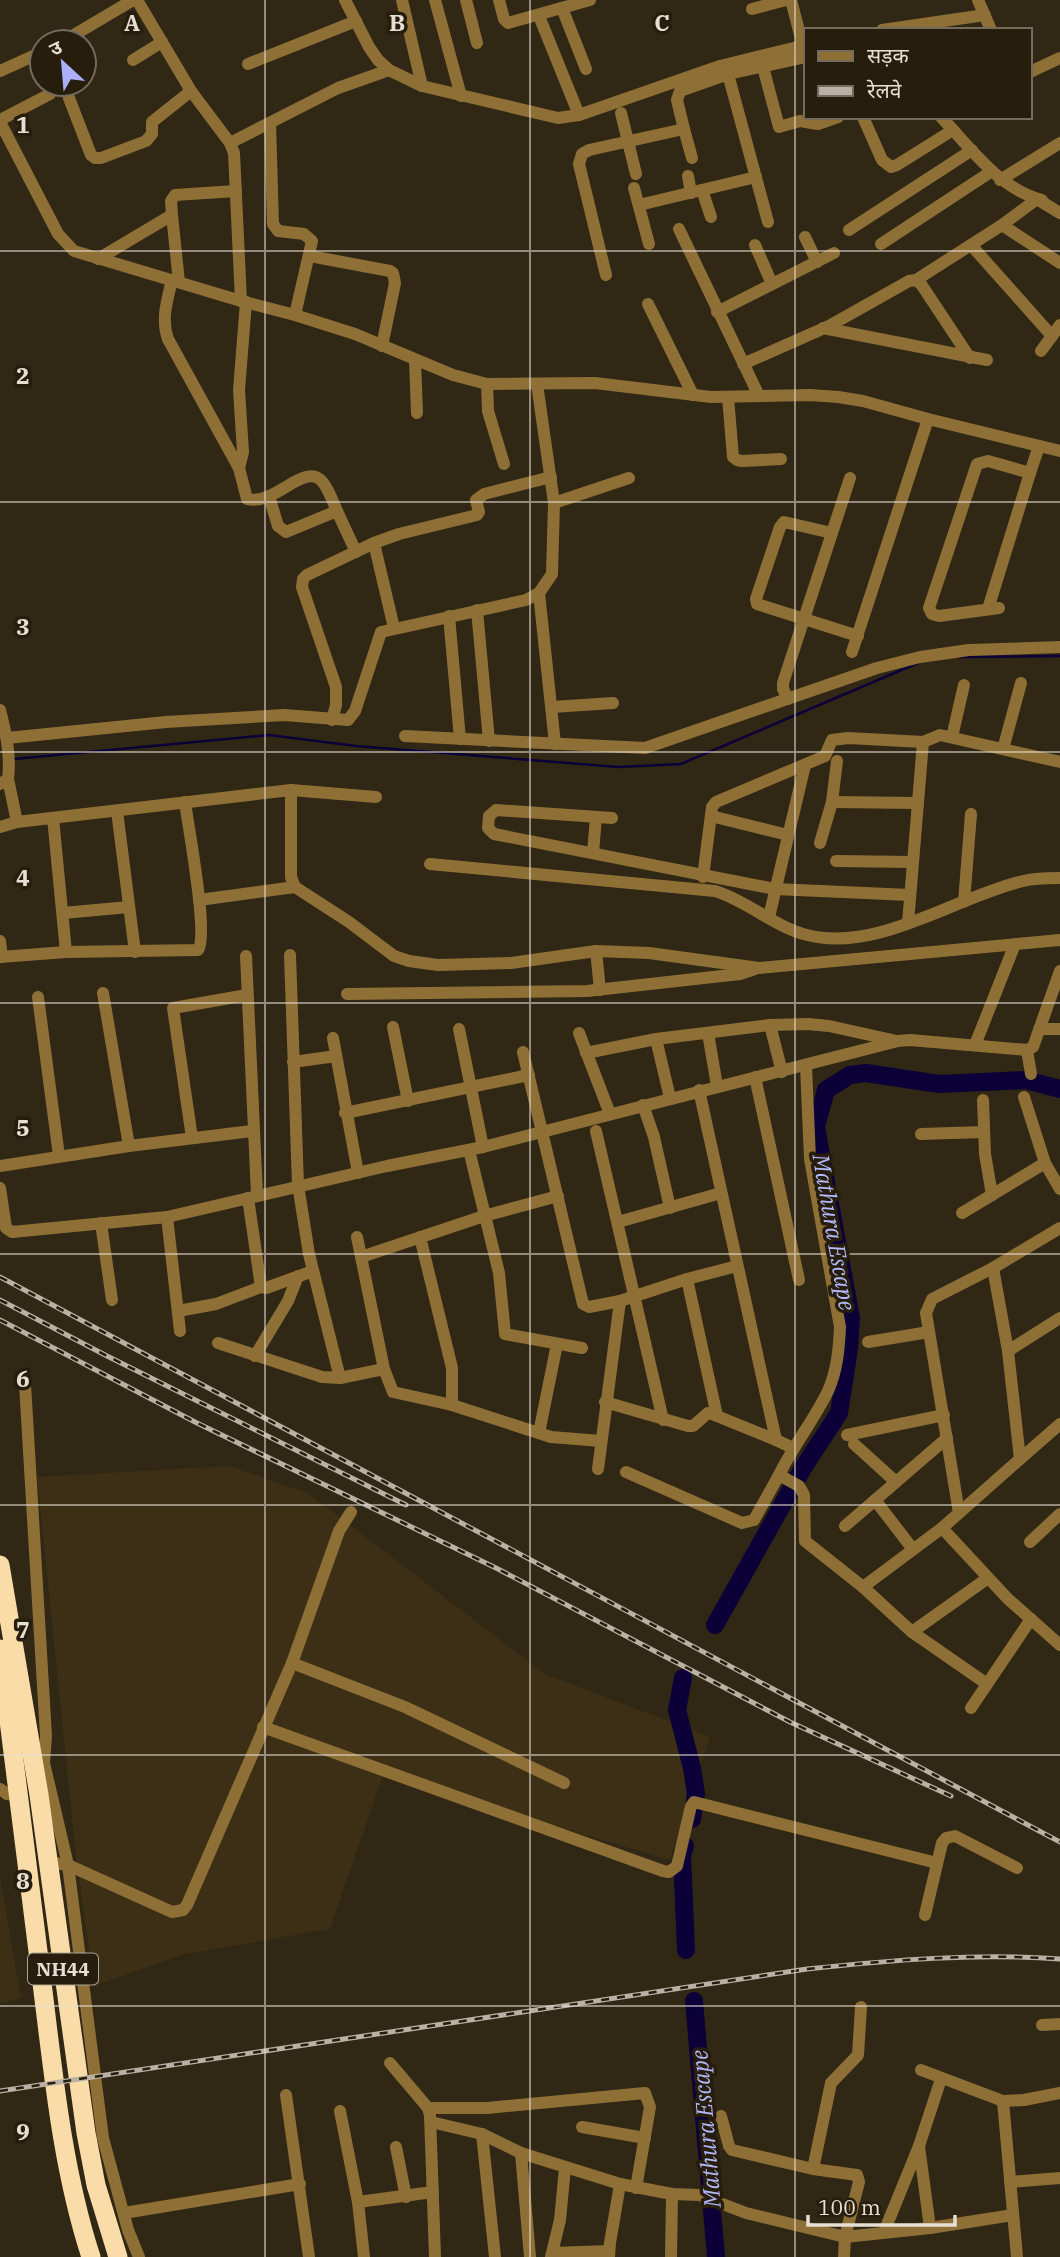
<svg xmlns="http://www.w3.org/2000/svg" width="1060" height="2257" viewBox="0 0 1060 2257" font-family="'IBM Plex Serif','Noto Sans Devanagari',serif">
<rect width="100%" height="100%" fill="#312715"/>
<g fill="#3c2f16">
<polygon points="229,1466 308,1493 545,1674 710,1737 670,1860 383,1775 330,1929 184,1954 94,1986 76,1856 37,1477"/>
<polygon points="0,1877 21,1998 0,2004"/>
</g>
<g fill="none" stroke-linecap="round" stroke-linejoin="round">
<g stroke="#0c0038" stroke-width="2.5">
<polyline points="959,657 1060,656"/>
<polyline points="14,759 269,735 356,746 618,767 681,764 918,663"/>
</g>
<g stroke="#0c0038" stroke-width="18">
<polyline points="715,1625 803,1468 839,1413 849,1349 851,1318 816,1127 826,1090 850,1075 866,1073 939,1084 1026,1080 1060,1089"/>
<polyline points="683,1678 677,1710 692,1768 696,1794 692,1819"/>
<polyline points="685,1846 682,1855 686,1950"/>
<polyline points="694,2001 716,2257"/>
</g>
<g stroke="#8e7036" stroke-width="12">
<polyline points="137,0 191,91 230,143 234,153 241,301"/>
<polyline points="345,0 369,47 378,60 389,70 422,86 558,118 579,115 720,66 806,45"/>
<polyline points="402,0 422,86"/>
<polyline points="435,0 461,96"/>
<polyline points="466,0 477,43"/>
<polyline points="499,0 504,19 508,23 590,0"/>
<polyline points="791,0 805,54"/>
<polyline points="978,0 991,30"/>
<polyline points="562,8 586,69"/>
<polyline points="752,9 786,0"/>
<polyline points="539,16 579,115"/>
<polyline points="882,30 985,15"/>
<polyline points="62,42 133,0"/>
<polyline points="133,60 162,42"/>
<polyline points="248,64 356,21"/>
<polyline points="763,67 779,127 800,121 818,124 838,117"/>
<polyline points="0,71 42,52"/>
<polyline points="1030,72 1060,58"/>
<polyline points="66,84 69,98 91,155 95,158 101,158 146,141 152,134 152,122 191,91"/>
<polyline points="621,113 636,174"/>
<polyline points="863,117 882,160 891,167 897,165 953,130"/>
<path d="M 941,117 C 971,148 999,189 1042,200"/>
<polyline points="0,120 50,94"/>
<polyline points="0,122 58,234 74,251 241,301 295,315 355,334 453,375 487,384 595,383 711,397 810,395 838,397 863,401 928,419 1060,451"/>
<polyline points="270,123 273,224 278,231 304,234 312,241 295,315"/>
<polyline points="684,129 692,158"/>
<polyline points="230,143 338,88 389,70"/>
<polyline points="688,176 691,193"/>
<polyline points="1000,180 1060,143"/>
<polyline points="634,188 649,244"/>
<polyline points="702,190 711,217"/>
<polyline points="639,205 756,177"/>
<polyline points="172,215 179,282"/>
<polyline points="768,222 728,74 806,57"/>
<polyline points="1002,225 1060,263"/>
<polyline points="679,229 759,396"/>
<polyline points="849,230 972,150"/>
<polyline points="805,237 817,262"/>
<polyline points="881,244 992,171"/>
<polyline points="755,245 772,284"/>
<polyline points="971,245 1052,336"/>
<polyline points="310,256 390,271 393,273 395,283 382,346"/>
<polyline points="98,259 172,215 171,201 175,195 236,191"/>
<polyline points="606,275 579,164 582,154 589,150 684,129 677,100 680,91 728,74"/>
<path d="M 172,280 C 167,301 161,319 168,339 L 239,468 L 247,499 C 272,506 300,468 318,478 C 326,482 333,502 337,511"/>
<polyline points="916,280 1002,225 1037,199 1060,213"/>
<polyline points="648,304 693,395"/>
<polyline points="717,312 834,253"/>
<polyline points="823,328 987,360"/>
<polyline points="1041,351 1060,325"/>
<polyline points="415,360 417,413"/>
<polyline points="743,364 829,326 909,281 916,280 921,284 970,358"/>
<polyline points="487,384 488,411 504,464"/>
<polyline points="728,397 733,457 737,460 742,461 781,459"/>
<polyline points="239,468 243,452 239,390 246,302"/>
<polyline points="269,496 278,526 286,532 337,511 356,552"/>
<polyline points="554,503 629,478"/>
<polyline points="832,533 784,522 780,527 756,599 757,604 858,636"/>
<polyline points="374,543 394,628"/>
<polyline points="539,593 555,744"/>
<polyline points="999,608 939,616 932,614 929,608 977,464 988,461 1030,473 1039,446"/>
<polyline points="988,609 1030,473"/>
<polyline points="477,610 489,741"/>
<polyline points="449,616 460,739"/>
<polyline points="852,652 928,419"/>
<polyline points="788,699 783,689 783,683 850,478"/>
<polyline points="552,707 613,703"/>
<path d="M 0,710 C 6,733 11,756 8,779 L 0,784"/>
<polyline points="332,720 336,705 336,687 302,587 303,579 307,575 374,543 399,534 477,515 479,512 476,500 484,494 551,477"/>
<polyline points="405,736 645,748 877,668 920,657 969,650 1060,647"/>
<polyline points="952,737 964,685"/>
<polyline points="7,738 166,722 284,715 348,720 355,711 381,632 526,600 539,593 552,574 554,503 537,384"/>
<polyline points="1003,749 1021,683"/>
<polyline points="8,779 17,822"/>
<polyline points="291,790 291,877 295,887 349,922 394,956 409,961 438,965 511,963 596,951 649,953 759,968 1060,940"/>
<polyline points="832,802 918,803"/>
<polyline points="117,811 135,952"/>
<polyline points="711,816 788,835"/>
<polyline points="53,818 66,952"/>
<polyline points="612,818 496,810 489,816 488,828 494,834 775,889 910,895"/>
<polyline points="0,827 17,822 291,790 376,797"/>
<polyline points="820,843 832,802 837,761"/>
<polyline points="593,853 596,817"/>
<polyline points="836,861 913,862"/>
<path d="M 430,864 L 715,891 C 748,901 774,927 807,935 C 878,953 955,897 1023,881 C 1035,878 1048,878 1060,878"/>
<polyline points="703,877 712,807 716,802 825,756 832,740 848,738 923,742 940,735 1060,762"/>
<polyline points="199,900 295,887"/>
<polyline points="964,902 971,814"/>
<polyline points="63,913 129,907"/>
<polyline points="769,917 805,765"/>
<polyline points="908,923 923,742"/>
<polyline points="0,941 2,957"/>
<polyline points="596,951 600,990"/>
<polyline points="290,955 298,1185 309,1254 340,1378 384,1369"/>
<polyline points="246,956 257,1195"/>
<path d="M 0,957 L 66,952 L 198,950 C 209,935 188,826 185,802"/>
<polyline points="103,993 129,1146"/>
<polyline points="347,994 587,991 740,974 755,969"/>
<polyline points="38,997 59,1156"/>
<polyline points="770,1025 782,1072"/>
<polyline points="393,1027 408,1101"/>
<polyline points="459,1029 483,1147"/>
<polyline points="1039,1029 1060,1029"/>
<polyline points="579,1033 610,1114"/>
<polyline points="708,1033 717,1086"/>
<polyline points="333,1038 358,1173"/>
<polyline points="656,1039 670,1098"/>
<polyline points="975,1045 1015,944"/>
<polyline points="1027,1050 1031,1074"/>
<polyline points="523,1052 583,1304 589,1307 620,1301 687,1279 737,1266"/>
<polyline points="586,1053 656,1039 770,1025 808,1024 829,1026 897,1041"/>
<polyline points="293,1062 336,1056"/>
<path d="M 806,1066 L 810,1159 L 840,1327 C 839,1349 837,1371 828,1391 C 814,1420 793,1446 779,1475 L 799,1486 L 804,1495 L 805,1541 L 863,1587 L 942,1528"/>
<polyline points="755,1077 799,1280"/>
<polyline points="699,1090 776,1440 793,1448"/>
<polyline points="1024,1097 1045,1163 1060,1189"/>
<polyline points="983,1100 985,1154 992,1195"/>
<polyline points="643,1105 654,1137 670,1208"/>
<polyline points="345,1113 529,1075"/>
<polyline points="596,1131 663,1420"/>
<polyline points="921,1134 983,1132"/>
<polyline points="192,1138 173,1008 247,995"/>
<polyline points="469,1150 499,1273 505,1334 582,1348"/>
<polyline points="0,1166 129,1146 252,1131"/>
<polyline points="0,1188 6,1228 12,1232 167,1217 387,1166 483,1147 898,1041 910,1040 1027,1050 1033,1047 1060,971"/>
<polyline points="248,1198 261,1287 266,1288 313,1271"/>
<polyline points="962,1213 1045,1163"/>
<polyline points="167,1217 180,1331"/>
<polyline points="618,1222 721,1193"/>
<polyline points="101,1223 112,1300"/>
<polyline points="1060,1228 993,1268 932,1299 926,1313 959,1513 942,1528 1008,1599 1060,1645"/>
<polyline points="357,1237 384,1369 393,1392 452,1405 551,1437 601,1441"/>
<polyline points="420,1237 452,1368 452,1405"/>
<polyline points="361,1257 484,1216 558,1196"/>
<polyline points="687,1279 717,1416"/>
<polyline points="178,1311 216,1304 261,1287"/>
<polyline points="868,1342 929,1332"/>
<polyline points="218,1343 322,1377 340,1378"/>
<polyline points="1008,1351 1060,1318"/>
<polyline points="255,1356 288,1301 298,1276"/>
<polyline points="25,1384 46,1736 44,1763 68,1865 103,2138 128,2230 139,2257"/>
<polyline points="605,1402 688,1426 693,1426 708,1413 712,1414 776,1440"/>
<polyline points="539,1433 557,1344"/>
<polyline points="847,1435 944,1415"/>
<polyline points="854,1444 896,1482"/>
<polyline points="1020,1459 1060,1424"/>
<polyline points="598,1469 620,1301"/>
<polyline points="626,1472 742,1523 754,1520 779,1475"/>
<polyline points="875,1500 912,1548"/>
<polyline points="959,1513 1020,1459 1008,1351 993,1268"/>
<polyline points="845,1526 947,1438"/>
<polyline points="1030,1542 1060,1514"/>
<polyline points="863,1587 912,1632 988,1578"/>
<polyline points="912,1632 987,1684"/>
<polyline points="292,1663 405,1707 564,1783"/>
<polyline points="971,1708 1031,1619"/>
<polyline points="263,1727 663,1871 669,1872 677,1866 691,1806 694,1802 937,1863"/>
<polyline points="0,1789 7,1794 21,1796"/>
<polyline points="48,1862 68,1865 172,1912 183,1910 187,1905 292,1663 339,1531 351,1512"/>
<polyline points="925,1915 942,1843 946,1838 955,1836 1017,1868"/>
<polyline points="1042,2025 1060,2024"/>
<polyline points="390,2063 428,2108 430,2115 435,2257"/>
<polyline points="921,2070 1003,2101 1024,2100 1060,2093"/>
<polyline points="286,2095 309,2257"/>
<polyline points="1003,2101 1017,2257"/>
<polyline points="428,2108 487,2108 645,2093 650,2107 636,2188"/>
<polyline points="340,2111 358,2202 364,2257"/>
<polyline points="721,2116 729,2146 732,2150 813,2169 857,2175 859,2182 845,2237 844,2257"/>
<polyline points="431,2122 482,2134 521,2153 620,2184 672,2194 699,2195 746,2213 845,2237 930,2228 1013,2215"/>
<polyline points="582,2127 645,2138"/>
<polyline points="482,2134 495,2257"/>
<polyline points="919,2146 930,2228"/>
<polyline points="396,2147 406,2197"/>
<polyline points="521,2153 530,2257"/>
<polyline points="813,2169 831,2083 858,2055 861,2007"/>
<polyline points="1010,2182 1060,2178"/>
<polyline points="358,2202 433,2192"/>
<polyline points="124,2213 300,2184"/>
<polyline points="884,2232 919,2146 941,2079"/>
<polyline points="553,2253 609,2251"/>
<polyline points="551,2257 560,2220 565,2168"/>
<polyline points="609,2257 610,2243 620,2184"/>
<polyline points="671,2257 672,2194"/>
</g>
<g stroke="#fadca8" stroke-width="19">
<polyline points="0,1565 39,1795 86,2133 96,2185 118,2257"/>
<path d="M 0,1649 C 15,1763 29,1877 43,1991 C 54,2080 63,2171 91,2257"/>
</g>
<g stroke="#b8b1a4" stroke-width="5">
<g id="rail">
<polyline points="0,1277 1060,1842"/>
<polyline points="0,1300 107,1356 406,1505"/>
<polyline points="0,1320 197,1423 496,1568 790,1722 951,1796"/>
<path d="M 0,2091 L 807,1969 C 892,1960 975,1953 1060,1959"/>
</g>
</g>
<use href="#rail" stroke="#271d0c" stroke-width="2.5" stroke-dasharray="8" stroke-linecap="butt"/>
</g>
<path fill="none" stroke="#e6dfd4" stroke-width="2" stroke-opacity="0.55" d="M 265,0 L 265,2257M 530,0 L 530,2257M 795,0 L 795,2257M 0,251 L 1060,251M 0,502 L 1060,502M 0,752 L 1060,752M 0,1003 L 1060,1003M 0,1254 L 1060,1254M 0,1505 L 1060,1505M 0,1755 L 1060,1755M 0,2006 L 1060,2006"/>
<g text-anchor="middle" dominant-baseline="central" stroke-width="7" stroke-linejoin="round" paint-order="stroke">
<rect fill="#271d0c" stroke="#ada598" stroke-width="2" x="28" y="1953.5" width="70" height="31" rx="5"/>
<g font-size="19" font-weight="bold" fill="#e6dfd4">
<text x="63" y="1969">NH44</text>
</g>
<g font-size="23" font-style="italic" fill="#b4b9fc" stroke="#271d0c">
<text transform="translate(835 1232) rotate(80)">Mathura Escape</text>
<text transform="translate(705 2129) rotate(-95)">Mathura Escape</text>
</g>
</g>
<g font-size="23" text-anchor="middle" font-weight="bold" fill="#e6dfd4" stroke="#271d0c" stroke-width="7" stroke-linejoin="round" paint-order="stroke">
<text x="132" y="31">A</text>
<text x="397" y="31">B</text>
<text x="662" y="31">C</text>
<text x="23" y="133">1</text>
<text x="23" y="384">2</text>
<text x="23" y="635">3</text>
<text x="23" y="886">4</text>
<text x="23" y="1136">5</text>
<text x="23" y="1387">6</text>
<text x="23" y="1638">7</text>
<text x="23" y="1889">8</text>
<text x="23" y="2140">9</text>
</g>
<rect x="804" y="28" width="228" height="91" fill="#271d0c" stroke="#736b5c" stroke-width="2"/>
<rect x="818" y="51" width="35" height="10" fill="#8e7036" stroke="#736b5c" stroke-width="2"/>
<text x="867" y="63" font-size="21" fill="#e6dfd4">सड़क</text>
<rect x="818" y="86" width="35" height="10" fill="#b8b1a4" stroke="#736b5c" stroke-width="2"/>
<text x="867" y="98" font-size="21" fill="#e6dfd4">रेलवे</text>
<g transform="translate(63 63) rotate(334)"><circle r="33" fill="#271d0c" stroke="#736b5c" stroke-width="2"/>
<path d="M0-5L12 26L0 18L-12 26Z" fill="#abaffb"/>
<text y="-10" font-size="19" font-weight="bold" text-anchor="middle" fill="#e6dfd4">उ</text>
</g>
<path d="M808 2215v10h147v-10" fill="none" stroke="#e6dfd4" stroke-width="3.5"/>
<text x="818" y="2215" font-size="21" fill="#e6dfd4" stroke="#271d0c" stroke-width="5" paint-order="stroke">100 m</text>
</svg>
